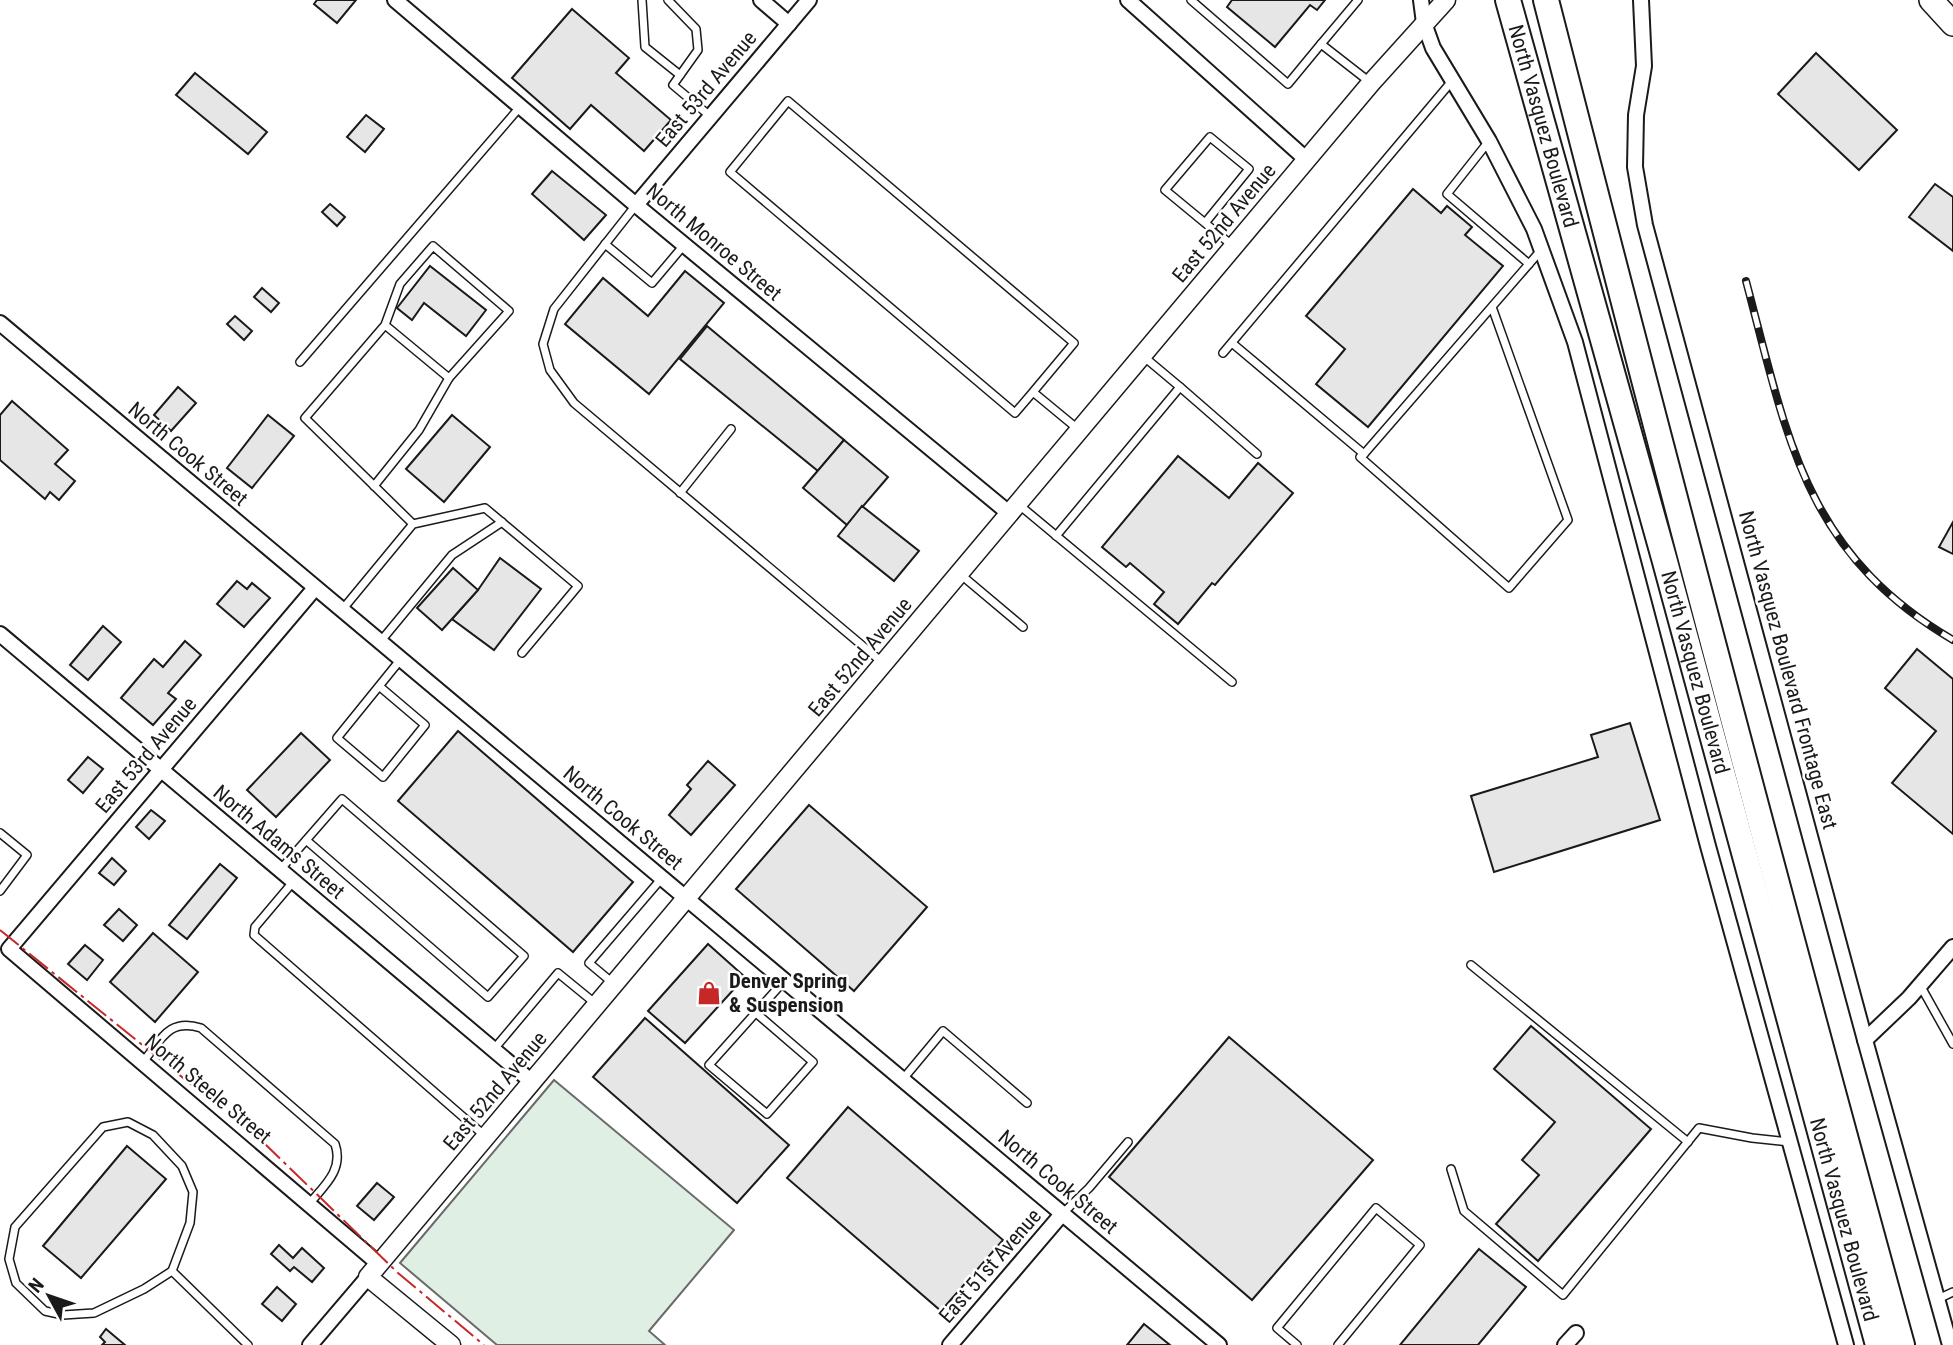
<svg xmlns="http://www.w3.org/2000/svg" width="1953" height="1345" viewBox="0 0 1953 1345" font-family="'Roboto Condensed',sans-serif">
<rect width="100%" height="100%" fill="#fff"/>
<polygon fill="#e0efe3" stroke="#6a6a6a" stroke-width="2" points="554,1080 734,1230 649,1331 665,1345 497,1345 400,1263"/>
<g fill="#e6e6e6" stroke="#1a1a1a" stroke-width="2">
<polygon points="317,0 356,0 337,23 314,4"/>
<polygon points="1232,0 1325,0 1317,10 1310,5 1275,47 1227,7"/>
<polygon points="572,9 629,58 616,73 671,120 644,151 591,105 570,129 512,78"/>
<polygon points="1816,53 1897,130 1859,170 1778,94"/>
<polygon points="195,73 267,132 248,154 176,95"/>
<polygon points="366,115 384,129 365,152 347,137"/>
<polygon points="552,171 606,215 584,240 532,194"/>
<polygon points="1935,184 1953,197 1953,251 1909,217"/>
<polygon points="1413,189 1441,213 1447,206 1472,227 1465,235 1503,266 1368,427 1316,384 1345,349 1306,316"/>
<polygon points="330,204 345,217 337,226 322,212"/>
<polygon points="430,266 486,310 466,336 424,303 412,320 397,308"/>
<polygon points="685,271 724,303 649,394 565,324 603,278 648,316"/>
<polygon points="262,288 279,303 271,312 254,297"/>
<polygon points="235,316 252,331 244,340 227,324"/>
<polygon points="707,326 844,440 818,471 680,359"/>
<polygon points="178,387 196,403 171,431 154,415"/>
<polygon points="12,401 68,450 55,464 75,481 59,500 50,492 45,499 0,460 0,415"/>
<polygon points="268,415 294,436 252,488 227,468"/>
<polygon points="452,415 490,447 444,502 406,469"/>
<polygon points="844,440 888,477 847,525 803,488"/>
<polygon points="1178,456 1229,498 1258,463 1293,493 1215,585 1212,583 1178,624 1154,604 1164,592 1130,563 1126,567 1102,547"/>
<polygon points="862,506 919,551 894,581 838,536"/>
<polygon points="1953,522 1953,554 1939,547"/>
<polygon points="500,558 541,589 494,650 452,619 478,590"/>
<polygon points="453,568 478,590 442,630 417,608"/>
<polygon points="237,581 247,589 252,583 270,598 244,627 217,604"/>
<polygon points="103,626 121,642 88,680 70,665"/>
<polygon points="185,641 201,655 168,693 176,699 153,725 121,698 154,659 163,667"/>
<polygon points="1917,649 1953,679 1953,834 1892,783 1936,731 1885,688"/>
<polygon points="1630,723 1660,820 1494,872 1471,796 1598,757 1591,735"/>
<polygon points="458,731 633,882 573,952 398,801"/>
<polygon points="301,733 330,760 276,817 247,790"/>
<polygon points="88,757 103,769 83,793 68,780"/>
<polygon points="708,761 735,785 691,835 669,815 691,789 687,785"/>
<polygon points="809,805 927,907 854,991 736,889"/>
<polygon points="151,810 165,821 149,839 136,827"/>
<polygon points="112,858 126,871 114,885 99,873"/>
<polygon points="220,864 237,878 187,939 169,925"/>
<polygon points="119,909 137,925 123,941 104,925"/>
<polygon points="153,933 198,972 155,1022 110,982"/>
<polygon points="708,944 745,977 685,1043 648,1011"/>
<polygon points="85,945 103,960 87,980 68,964"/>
<polygon points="645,1018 789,1145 737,1203 593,1077"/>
<polygon points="1531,1026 1651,1129 1538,1261 1496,1224 1539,1175 1522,1160 1555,1122 1494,1069"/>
<polygon points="1229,1037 1373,1160 1252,1300 1109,1177"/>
<polygon points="848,1107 1003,1240 941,1311 787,1178"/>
<polygon points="127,1146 166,1179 81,1278 43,1246"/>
<polygon points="377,1183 394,1197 374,1220 357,1206"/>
<polygon points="279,1245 293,1258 302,1248 324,1268 312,1282 294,1267 290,1271 271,1254"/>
<polygon points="1479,1249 1526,1287 1478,1345 1400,1345"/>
<polygon points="277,1287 296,1304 282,1321 262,1304"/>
<polygon points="1144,1324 1170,1345 1127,1345"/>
<polygon points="106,1329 125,1345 102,1345 105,1342 100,1337"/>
</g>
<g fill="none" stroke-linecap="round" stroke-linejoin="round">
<g stroke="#1a1a1a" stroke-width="10">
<g id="service">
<polyline points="642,0 645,47 680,75"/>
<polyline points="668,0 696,29 698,50 673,85 710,116"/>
<polyline points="1191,0 1288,84 1321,44"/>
<polyline points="1358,0 1321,44 1371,83"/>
<polyline points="1489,141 1447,194 1529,264"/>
<polyline points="636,205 554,309 543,344 550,370 574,403 883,663"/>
<polyline points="1205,223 1249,169 1210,137 1165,190 1233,246"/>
<polyline points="605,244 652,283 684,245"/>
<polyline points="1492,307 1568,520 1509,588 1360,457 1364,454 1529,264 1542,249"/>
<polyline points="385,325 449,378 509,311 433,246 400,284 385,325 305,418 413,524"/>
<polyline points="1232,343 1364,454"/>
<polyline points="1223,353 1452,81"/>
<polyline points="1143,356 1180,387"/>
<polyline points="300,362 520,107"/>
<polyline points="1033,392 1074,343 788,101 730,172 1015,413 1033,392 1079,430"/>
<polyline points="374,486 419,430 449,378"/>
<polyline points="680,493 731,429"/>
<polyline points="1018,504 1232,682"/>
<polyline points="1056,536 1180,387 1257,454"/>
<polyline points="960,574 1023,627"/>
<polyline points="342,610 413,524 485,508 578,586 522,653"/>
<polyline points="380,642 452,555 502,522"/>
<polyline points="379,686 425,725 383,777 337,738 401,659"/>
<polyline points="0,833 27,855 0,891"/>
<polyline points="280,870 342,799 524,956 488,997 306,840"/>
<polyline points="293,882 255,927 254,935 485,1136"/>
<polyline points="1471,965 1688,1142"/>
<polyline points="614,984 589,963 662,878"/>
<polyline points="1920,985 1953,1044"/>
<polyline points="756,1013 813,1062 767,1114 709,1065 785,980"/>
<polyline points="494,1049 558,973 596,1004"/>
<path d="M 143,1062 C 161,1040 168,1018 201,1028 L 335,1144 C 344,1170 324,1186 309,1204"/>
<polyline points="903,1079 943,1031 1027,1103"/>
<polygon points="128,1122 153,1135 182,1166 193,1192 190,1223 172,1271 144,1289 94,1313 63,1315 45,1311 16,1283 9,1259 15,1227 103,1127"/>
<polyline points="1451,1169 1464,1211 1563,1295 1699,1128 1752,1138 1789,1142"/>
<polyline points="1063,1213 1089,1188 1128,1142"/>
<polyline points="172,1271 248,1345"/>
<polyline points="1938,1299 1953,1292"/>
<polyline points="1297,1345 1277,1328 1376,1208 1420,1245 1338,1345"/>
</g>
</g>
<g stroke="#1a1a1a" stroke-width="18">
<g id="minor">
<polyline points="395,0 636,205 1010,514"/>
<polyline points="761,0 789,24"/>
<polyline points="1128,0 1307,160"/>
<polyline points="1421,0 1424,23 1433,48 1489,141 1534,229 1575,342 1708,846 1846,1345"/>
<polyline points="1641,0 1644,66 1636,115 1635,167 1645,225 1865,1040 1950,1345"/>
<polyline points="636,205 809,0"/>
<polyline points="0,323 1219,1345"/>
<polyline points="315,588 9,949 379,1264"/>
<polyline points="0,634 532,1082"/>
<polyline points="1865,1040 1909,998 1953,947"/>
<polyline points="310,1345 368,1277"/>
<polyline points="950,1345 1062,1214"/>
<polyline points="1565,1345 1576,1333"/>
</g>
</g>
<g stroke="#1a1a1a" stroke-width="21">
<polyline id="tertiary" points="451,1345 368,1277 1371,83 1446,0"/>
</g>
<g stroke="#1a1a1a" stroke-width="26">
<polyline id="primary" points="1931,0 1953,24"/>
</g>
<g stroke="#1a1a1a" stroke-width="28">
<g id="trunk">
<path id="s1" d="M 1508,0 L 1664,558 L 1878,1345"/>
<path d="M 1546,0 C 1661,449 1779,898 1902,1345"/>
</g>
</g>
<use href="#service" stroke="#fff" stroke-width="7"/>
<use href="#minor" stroke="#fff" stroke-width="14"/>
<use href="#tertiary" stroke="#fff" stroke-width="18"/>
<use href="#primary" stroke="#fff" stroke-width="23"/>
<use href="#trunk" stroke="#fff" stroke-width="24"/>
<g stroke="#1a1a1a" stroke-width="8">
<path id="rail" d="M 1746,281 C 1787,435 1803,552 1953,640"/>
</g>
<use href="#rail" stroke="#fff" stroke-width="5" stroke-dasharray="16" stroke-linecap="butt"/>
<polyline stroke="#c62828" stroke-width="2" stroke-dasharray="24 5 3.5 5" stroke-linecap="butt" points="0,930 265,1144 398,1273 484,1345"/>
</g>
<defs>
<g id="shop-bare" transform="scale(1.89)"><path d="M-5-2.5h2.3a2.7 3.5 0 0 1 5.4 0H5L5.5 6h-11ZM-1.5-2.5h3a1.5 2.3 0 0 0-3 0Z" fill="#c62828" stroke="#fff" stroke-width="2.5" paint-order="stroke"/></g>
</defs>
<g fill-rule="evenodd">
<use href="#shop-bare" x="709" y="993"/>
</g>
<g text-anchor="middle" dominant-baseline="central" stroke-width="5" stroke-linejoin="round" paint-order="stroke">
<g font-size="21" fill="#1a1a1a" stroke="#fff">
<text transform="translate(706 89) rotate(-50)">East 53rd Avenue</text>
<text stroke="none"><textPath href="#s1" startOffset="131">North Vasquez Boulevard</textPath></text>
<text transform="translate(1224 223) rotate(-50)">East 52nd Avenue</text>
<text transform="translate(714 242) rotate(40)">North Monroe Street</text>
<text transform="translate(188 454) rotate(40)">North Cook Street</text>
<text transform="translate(860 657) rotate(-50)">East 52nd Avenue</text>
<text transform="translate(1788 670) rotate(75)">North Vasquez Boulevard Frontage East</text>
<text stroke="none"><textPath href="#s1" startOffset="698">North Vasquez Boulevard</textPath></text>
<text transform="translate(146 755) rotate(-50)">East 53rd Avenue</text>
<text transform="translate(623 818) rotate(40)">North Cook Street</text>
<text transform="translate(279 842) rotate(40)">North Adams Street</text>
<text transform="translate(208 1089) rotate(40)">North Steele Street</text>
<text transform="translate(495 1091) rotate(-50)">East 52nd Avenue</text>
<text transform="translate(1058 1182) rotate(40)">North Cook Street</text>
<text stroke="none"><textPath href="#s1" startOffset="1265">North Vasquez Boulevard</textPath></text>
<text transform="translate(990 1266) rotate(-49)">East 51st Avenue</text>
</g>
<g font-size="21" font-weight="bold" fill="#1a1a1a" stroke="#fff" text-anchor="start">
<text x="729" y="981">Denver Spring<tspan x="729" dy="24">&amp; Suspension</tspan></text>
</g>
</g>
<g transform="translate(49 1296) rotate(310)" stroke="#ffffff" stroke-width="5" paint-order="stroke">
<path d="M0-5L12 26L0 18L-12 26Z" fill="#1a1a1a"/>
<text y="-10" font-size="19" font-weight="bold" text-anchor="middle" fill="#1a1a1a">N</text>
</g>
</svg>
